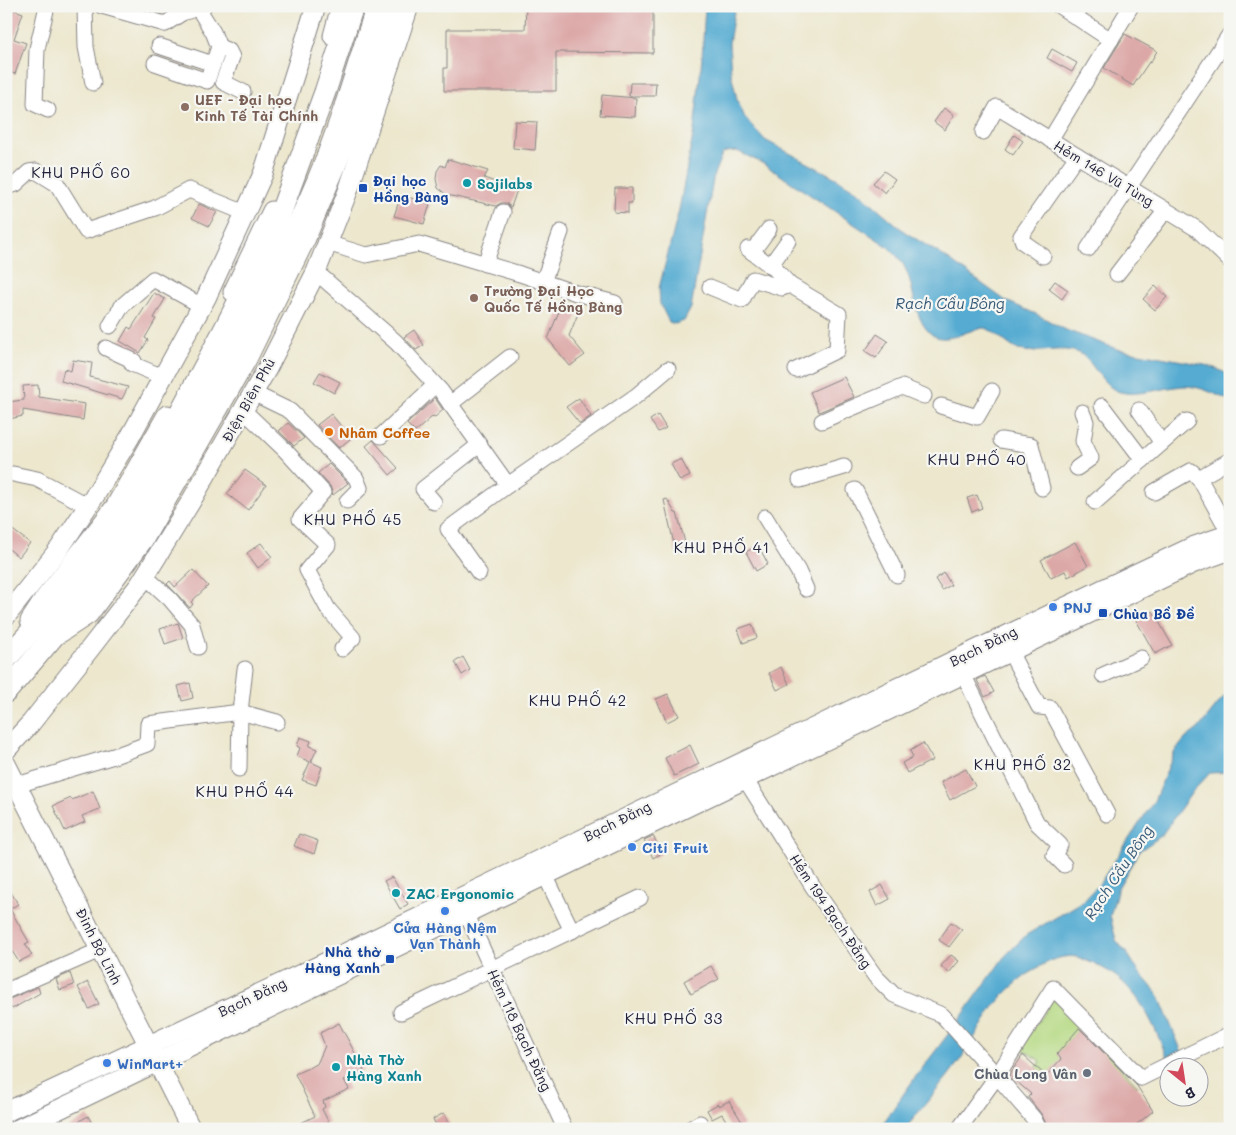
<svg xmlns="http://www.w3.org/2000/svg" width="1236" height="1135" viewBox="0 0 1236 1135" font-family="Mali,sans-serif">
<rect width="100%" height="100%" fill="#f6f6f2"/>
<filter id="ink" filterUnits="userSpaceOnUse"><feTurbulence type="fractalNoise" baseFrequency=".02" numOctaves="2"/><feDisplacementMap in="SourceGraphic" scale="10" xChannelSelector="R" yChannelSelector="G"/><feConvolveMatrix kernelMatrix="1 2 1 2 8 2 1 2 1" color-interpolation-filters="sRGB"/></filter>
<filter id="wash" filterUnits="userSpaceOnUse"><feTurbulence type="fractalNoise" baseFrequency=".0096" numOctaves="4" result="noise"/><feDisplacementMap in="SourceGraphic" scale="20" xChannelSelector="R" yChannelSelector="G"/><feGaussianBlur stdDeviation="1.12" result="paint"/><feColorMatrix in="noise" values="0 0 0 0 0 0 0 0 0 0 0 0 0 0 0 0 0 1.4 0 .05"/><feComposite in="paint" operator="in"/></filter>
<g filter="url(#wash)">
<rect width="100%" height="100%" fill="#ece7cd"/>
<polygon fill="#b5d982" stroke="#6c7e5e" points="1056,995 1138,1086 1126,1096 1042,1083 1032,1074 1041,1061 1020,1048"/>
<g fill="#54abd1" stroke="#3b6686">
<path d="M 705,6 L 735,6 L 729,43 L 731,73 L 737,99 L 745,118 L 765,140 L 836,178 L 860,193 L 905,232 L 945,257 L 1006,301 L 1036,314 L 1066,330 L 1117,349 L 1210,366 L 1230,375 L 1230,401 C 1215,394 1200,386 1184,386 C 1165,387 1137,397 1120,392 C 1102,387 1093,360 1079,353 C 1061,345 1038,355 1019,350 C 1008,347 994,329 984,328 C 969,328 945,347 930,333 C 913,317 915,289 906,270 C 902,260 895,254 887,246 L 762,163 L 737,151 L 726,152 L 722,154 L 714,174 L 691,308 L 684,321 L 675,324 L 669,322 L 660,304 L 659,288 L 679,210 L 694,130 L 702,58 Z"/>
<path d="M 1230,689 L 1230,772 L 1210,773 L 1193,791 L 1161,836 L 1139,851 L 1118,888 L 1110,916 L 1116,940 L 1129,956 L 1138,971 L 1158,994 L 1188,1067 L 1171,1067 C 1154,1026 1139,982 1094,964 C 1089,962 1082,958 1077,957 C 1049,951 1007,988 992,1009 C 981,1026 971,1044 960,1060 C 943,1084 923,1106 905,1129 L 879,1129 L 914,1079 L 965,1012 L 1004,957 L 1026,935 L 1082,902 L 1100,883 L 1154,801 L 1175,751 L 1186,738 L 1198,729 Z"/>
</g>
<g id="blocks">
<g fill="#dca8a7">
<polygon points="526,6 653,6 653,53 556,52 556,91 444,91 444,68 447,68 447,29 525,29"/>
<polygon points="6,7 23,13 14,39 26,43 15,74 6,71"/>
<polygon points="1125,34 1157,51 1150,63 1149,62 1133,86 1104,68"/>
<polygon points="1052,49 1077,63 1072,72 1047,58"/>
<polygon points="630,83 656,83 655,96 629,96"/>
<polygon points="602,95 636,98 635,117 600,115"/>
<polygon points="944,108 954,115 945,130 934,122"/>
<polygon points="515,121 537,122 535,150 513,148"/>
<polygon points="1014,135 1023,141 1013,155 1005,149"/>
<polygon points="448,159 488,171 484,178 517,190 511,207 506,203 501,203 496,206 447,195 438,188 436,179 437,171 441,165 445,167"/>
<polygon points="884,171 895,179 885,193 873,183"/>
<polygon points="615,188 632,188 632,203 628,203 628,213 614,212"/>
<polygon points="401,195 430,204 424,224 394,216"/>
<polygon points="199,204 217,212 209,226 192,218"/>
<polygon points="1055,281 1068,290 1062,299 1049,289"/>
<polygon points="1155,286 1167,297 1155,310 1143,299"/>
<polygon points="154,293 165,299 154,318 156,319 145,338 148,340 140,353 120,341 128,327 131,329"/>
<polygon points="561,306 579,311 569,336 585,355 570,366 548,339"/>
<polygon points="414,330 424,345 416,350 404,337"/>
<polygon points="877,334 888,341 876,358 865,351"/>
<polygon points="73,360 92,363 90,377 128,387 122,399 61,381 64,369 71,371"/>
<polygon points="320,372 340,382 334,393 314,382"/>
<polygon points="844,377 854,397 819,412 810,392"/>
<polygon points="38,385 39,397 85,404 83,420 23,410 23,416 9,419 6,402 24,400 23,386"/>
<polygon points="435,398 443,410 435,417 433,416 415,432 407,424"/>
<polygon points="579,398 591,416 580,424 566,407"/>
<polygon points="331,414 351,438 339,448 317,425"/>
<polygon points="658,415 666,428 658,432 650,420"/>
<polygon points="288,423 304,438 294,446 279,431"/>
<polygon points="373,440 398,468 390,475 366,446"/>
<polygon points="681,459 690,476 680,481 671,464"/>
<polygon points="329,464 348,483 333,495 330,486 318,473"/>
<polygon points="245,470 266,485 248,510 227,494"/>
<polygon points="977,495 982,508 972,512 967,498"/>
<polygon points="667,499 675,513 677,513 687,550 676,553 664,500"/>
<polygon points="6,525 30,543 19,557 6,547"/>
<polygon points="1075,542 1088,566 1068,577 1065,571 1051,578 1041,560"/>
<polygon points="261,543 272,557 258,568 247,553"/>
<polygon points="758,545 768,564 756,571 746,552"/>
<polygon points="193,570 208,586 191,602 193,604 190,608 167,584 170,581 175,587"/>
<polygon points="944,573 951,585 942,590 935,579"/>
<polygon points="1153,611 1172,645 1155,654 1136,620"/>
<polygon points="178,623 183,638 165,644 160,629"/>
<polygon points="752,624 757,638 743,643 738,629"/>
<polygon points="463,657 470,670 462,675 455,662"/>
<polygon points="781,667 789,684 777,690 769,673"/>
<polygon points="985,676 994,692 985,697 977,680"/>
<polygon points="190,683 193,698 182,701 178,686"/>
<polygon points="668,694 679,716 667,722 656,699"/>
<polygon points="300,737 311,741 309,746 317,749 311,762 322,767 316,785 302,780 310,762 297,756 300,748 297,746"/>
<polygon points="923,743 933,760 907,773 902,763 913,757 910,751"/>
<polygon points="690,745 699,764 674,776 665,758"/>
<polygon points="966,769 975,786 950,800 941,782"/>
<polygon points="93,791 100,809 82,816 85,822 65,831 53,806 71,798 72,800"/>
<polygon points="299,834 318,841 314,854 294,846"/>
<polygon points="653,836 662,853 653,858 644,840"/>
<polygon points="392,877 408,904 400,909 384,881"/>
<polygon points="6,884 18,904 10,909 29,942 25,944 32,955 19,962 12,951 6,955"/>
<polygon points="882,885 890,899 877,906 870,892"/>
<polygon points="951,922 962,930 949,947 939,940"/>
<polygon points="951,955 959,961 949,973 941,966"/>
<polygon points="711,966 719,979 691,994 684,981"/>
<polygon points="70,973 74,985 60,990 56,979"/>
<polygon points="88,982 99,1004 89,1009 78,987"/>
<polygon points="38,987 40,993 12,1009 7,1000"/>
<polygon points="339,1023 364,1070 344,1080 349,1089 323,1101 325,1107 322,1109 329,1123 318,1129 289,1129 315,1116 295,1074 317,1064 325,1046 320,1033"/>
<polygon points="1079,1028 1137,1086 1153,1111 1131,1129 1048,1129 1042,1115 1028,1097 1031,1094 1009,1075 1023,1055 1046,1076 1061,1059 1057,1054"/>
<polygon points="729,1101 744,1125 738,1129 731,1129 722,1114 712,1119 707,1110 718,1104 719,1106"/>
<polygon points="444,1113 452,1129 438,1129 433,1119"/>
<polygon points="88,1116 95,1129 66,1129"/>
</g>
</g>
</g>
<g filter="url(#ink)">
<use href="#blocks" fill-opacity="0" stroke="#878484" stroke-width="1"/>
<g fill="none" stroke-linecap="round" stroke-linejoin="round">
<g stroke="#878484" stroke-width="17">
<g id="minor">
<polyline points="47,6 37,49 35,104 48,110"/>
<polyline points="85,6 86,47 93,83"/>
<polyline points="102,6 165,24"/>
<polyline points="1059,6 1111,40"/>
<polyline points="165,24 182,13 204,6"/>
<polyline points="159,46 213,64"/>
<polyline points="219,47 229,51 232,57 223,82 243,92"/>
<polyline points="155,63 207,81 219,47 213,32 198,8"/>
<polyline points="983,132 997,107 1197,229 1230,261"/>
<polyline points="1050,140 1131,6"/>
<polyline points="6,187 16,184 29,172 36,171 57,184 86,231 155,208 189,190 245,213"/>
<polyline points="327,243 366,255 419,244 520,274 576,293 615,303"/>
<polyline points="748,249 775,269 790,285 839,314 837,350 796,370"/>
<polyline points="1088,249 1230,34"/>
<polyline points="752,252 769,229"/>
<polyline points="1043,256 1023,242 1021,236 1077,156"/>
<polyline points="485,264 503,212"/>
<polyline points="770,266 788,241"/>
<polyline points="316,272 396,342 441,391 508,485 448,529 479,573"/>
<polyline points="1117,274 1166,210"/>
<polyline points="543,282 561,232"/>
<polyline points="710,287 742,300 753,279 782,288 790,285"/>
<polyline points="110,326 122,306 153,279 202,306"/>
<polyline points="106,348 134,361 132,364 163,377"/>
<polyline points="253,393 290,411 356,478 360,488 347,501"/>
<polyline points="450,404 510,357"/>
<polyline points="941,406 977,417 992,391"/>
<polyline points="1102,406 1143,460"/>
<polyline points="243,410 284,449 323,492 300,519 328,545 307,570 328,609 353,638 342,649"/>
<polyline points="1139,410 1162,443"/>
<polyline points="822,421 840,413 902,387 924,396"/>
<polyline points="381,436 435,385"/>
<polyline points="1001,440 1031,445 1042,488"/>
<polyline points="1077,468 1091,458 1083,441 1086,422 1082,412"/>
<polyline points="13,474 37,479 88,506"/>
<polyline points="800,480 844,467"/>
<polyline points="508,485 636,396 668,369"/>
<polyline points="855,490 897,575"/>
<polyline points="1154,492 1191,471 1199,478"/>
<polyline points="434,502 423,489 479,445"/>
<polyline points="1095,502 1187,421"/>
<polyline points="765,517 798,571 806,589"/>
<polyline points="1230,534 1199,478 1230,460"/>
<polyline points="145,576 170,599 192,625 198,647"/>
<polyline points="1010,652 1039,707 1050,708 1107,814"/>
<polyline points="963,674 1037,823 1060,845 1054,855 1064,865"/>
<polyline points="1103,675 1141,658"/>
<polyline points="239,769 240,712 245,669"/>
<polyline points="745,779 813,887 875,976 894,995 942,1015 997,1076 1034,1119 1039,1129"/>
<polyline points="17,785 117,755 147,744 148,724 240,712 277,722"/>
<polyline points="545,875 572,931"/>
<polyline points="462,904 565,1129"/>
<polyline points="6,991 100,950"/>
<polyline points="401,1012 640,898"/>
<polyline points="690,1129 700,1123"/>
<polyline points="959,1129 997,1076 1053,988 1141,1078 1230,1034"/>
</g>
</g>
<g stroke="#878484" stroke-width="21">
<g id="major">
<polyline points="333,36 341,6"/>
<polyline points="233,292 272,211"/>
<polyline points="6,616 59,549 94,497 130,437 206,298 263,174 316,6"/>
<polyline points="30,621 45,598 115,507 167,415"/>
<polyline points="60,633 89,614 144,539 247,359 306,238 334,171 363,97 390,6"/>
<polyline points="6,750 31,723 92,646 140,584 190,503 268,367 316,272 348,191 409,6"/>
<polyline points="6,764 191,1129"/>
<polyline points="6,1112 318,966 1103,589 1192,547 1230,534"/>
<polyline points="18,1129 1194,563 1230,550"/>
</g>
</g>
<g stroke="#878484" stroke-width="23">
<g id="highway">
<polyline points="6,659 44,617 90,561 114,527 160,450 224,330 274,231 325,92 353,6"/>
<path d="M 6,692 C 48,643 91,594 127,541 C 156,498 180,453 204,408 C 245,334 284,259 317,182 C 341,125 358,65 377,6"/>
</g>
</g>
<use href="#minor" stroke="#fff" stroke-width="15"/>
<use href="#major" stroke="#fff" stroke-width="19"/>
<use href="#highway" stroke="#fff" stroke-width="21"/>
</g>
</g>
<g fill="#8d6e63" stroke="#f6f6f2" stroke-width="2">
<circle cx="185" cy="107" r="5"/>
<circle cx="474" cy="298" r="5"/>
</g>
<g fill="#0f9aa8" stroke="#f6f6f2" stroke-width="2">
<circle cx="467" cy="183" r="5"/>
<circle cx="396" cy="893" r="5"/>
<circle cx="336" cy="1067" r="5"/>
</g>
<g fill="#1a4fb4" stroke="#f6f6f2" stroke-width="2">
<rect x="358" y="183" width="10" height="10" rx="2.5"/>
<rect x="1098" y="608" width="10" height="10" rx="2.5"/>
<rect x="385" y="954" width="10" height="10" rx="2.5"/>
</g>
<circle fill="#e8710a" stroke="#f6f6f2" stroke-width="2" cx="329" cy="432" r="5"/>
<g fill="#3f7fe0" stroke="#f6f6f2" stroke-width="2">
<circle cx="1053" cy="607" r="5"/>
<circle cx="632" cy="847" r="5"/>
<circle cx="445" cy="911" r="5"/>
<circle cx="107" cy="1063" r="5"/>
</g>
<circle fill="#6b7280" stroke="#f6f6f2" stroke-width="2" cx="1087" cy="1073" r="5"/>
<g text-anchor="middle" dominant-baseline="central" stroke-width="4.5" stroke-linejoin="round" paint-order="stroke">
<g font-size="14" font-weight="bold" fill="#785e54" stroke="#f6f6f2" text-anchor="start">
<text x="195" y="99">UEF - Đại học<tspan x="195" dy="16">Kinh Tế Tài Chính</tspan></text>
<text x="484" y="290">Trường Đại Học<tspan x="484" dy="16">Quốc Tế Hồng Bàng</tspan></text>
</g>
<g font-size="14" fill="#22223b" stroke="#f6f6f2">
<text transform="translate(1104 173) rotate(31)">Hẻm 146 Vũ Tùng</text>
<text transform="translate(248 400) rotate(-61)">Điện Biên Phủ</text>
<text transform="translate(983 646) rotate(-26)">Bạch Đằng</text>
<text transform="translate(617 821) rotate(-26)">Bạch Đằng</text>
<text transform="translate(831 911) rotate(56)">Hẻm 194 Bạch Đằng</text>
<text transform="translate(99 946) rotate(63)">Đinh Bộ Lĩnh</text>
<text transform="translate(252 997) rotate(-25)">Bạch Đằng</text>
<text transform="translate(520 1030) rotate(65)">Hẻm 118 Bạch Đằng</text>
</g>
<g font-size="14" font-weight="bold" fill="#164399" stroke="#f6f6f2" text-anchor="start">
<text x="373" y="180">Đại học<tspan x="373" dy="16">Hồng Bàng</tspan></text>
<text x="1113" y="613">Chùa Bồ Đề</text>
<text x="380" y="951" text-anchor="end">Nhà thờ<tspan x="380" dy="16">Hàng Xanh</tspan></text>
</g>
<g font-size="14" font-weight="bold" fill="#0d838f" stroke="#f6f6f2" text-anchor="start">
<text x="477" y="183">Sojilabs</text>
<text x="406" y="893">ZAC Ergonomic</text>
<text x="346" y="1059">Nhà Thờ<tspan x="346" dy="16">Hàng Xanh</tspan></text>
</g>
<g font-size="14" font-weight="bold" fill="#c56008" stroke="#f6f6f2" text-anchor="start">
<text x="339" y="432">Nhâm Coffee</text>
</g>
<g font-size="14" font-weight="bold" fill="#366cbe" stroke="#f6f6f2" text-anchor="start">
<text x="1063" y="607">PNJ</text>
<text x="642" y="847">Citi Fruit</text>
<text x="445" y="927" text-anchor="middle">Cửa Hàng Nệm<tspan x="445" dy="16">Vạn Thành</tspan></text>
<text x="117" y="1063">WinMart+</text>
</g>
<g font-size="14" font-weight="bold" fill="#5b616d" stroke="#f6f6f2" text-anchor="end">
<text x="1077" y="1073">Chùa Long Vân</text>
</g>
<g font-size="15" letter-spacing="1" fill="#22223b" stroke="#f6f6f2">
<text x="81" y="172">KHU PHỐ 60</text>
<text x="977" y="459">KHU PHỐ 40</text>
<text x="353" y="519">KHU PHỐ 45</text>
<text x="722" y="547">KHU PHỐ 41</text>
<text x="578" y="700">KHU PHỐ 42</text>
<text x="1023" y="764">KHU PHỐ 32</text>
<text x="245" y="791">KHU PHỐ 44</text>
<text x="674" y="1018">KHU PHỐ 33</text>
</g>
<g font-size="15" font-style="italic" fill="#365977" stroke="#f6f6f2">
<text x="950" y="303">Rạch Cầu Bông</text>
<text transform="translate(1118 872) rotate(-56)">Rạch Cầu Bông</text>
</g>
</g>
<rect width="1236" height="1135" fill="none" stroke="#f6f6f2" stroke-width="25"/>
<g transform="translate(1184 1082) rotate(150)"><circle r="24" fill="#f6f6f2" stroke="#a1a1a9"/>
<path d="M0-4L9 19L0 12L-9 19Z" fill="#d1495b"/>
<text y="-8" font-size="14" font-weight="bold" text-anchor="middle" fill="#22223b">B</text>
</g>
</svg>
